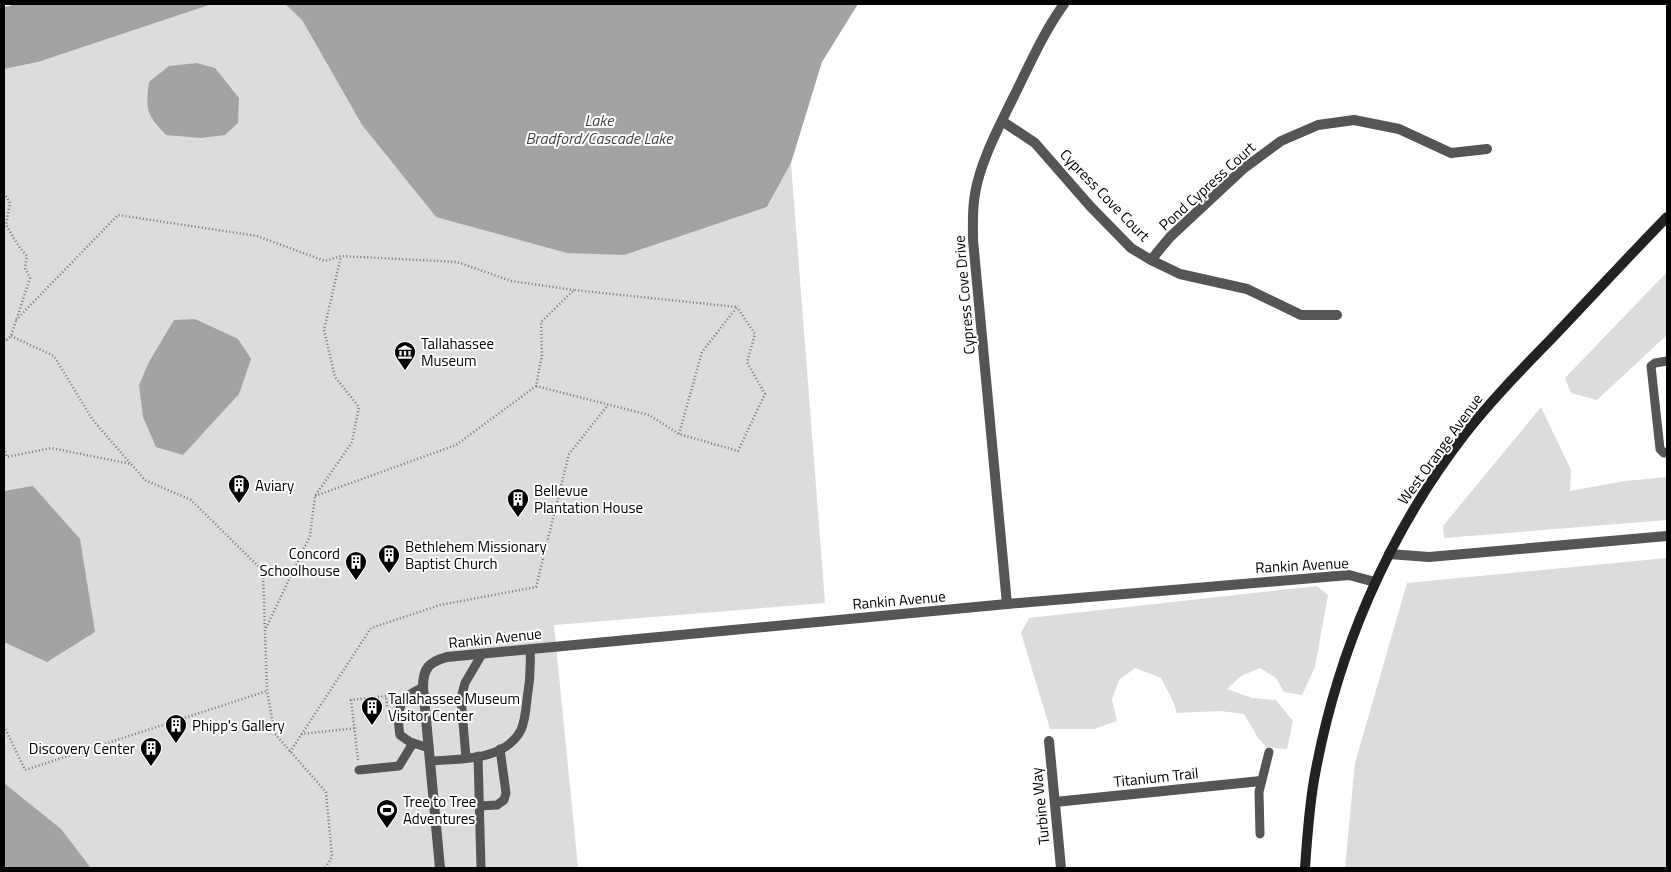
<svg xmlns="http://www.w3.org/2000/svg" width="1671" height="872" viewBox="0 0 1671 872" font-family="'Titillium Web',sans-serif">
<rect width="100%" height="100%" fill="#fff"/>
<g fill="#dcdcdc">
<polygon points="212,4 285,4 302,20 362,125 436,217 767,208 791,163 825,603 554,625 578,868 91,868 82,857 4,855 4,69 38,62"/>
<polygon points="1667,272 1667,335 1597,400 1571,393 1565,378"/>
<polygon points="1541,407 1571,470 1570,491 1625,481 1667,477 1667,520 1444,538 1443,526"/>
<polygon points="1667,558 1667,868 1345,868 1355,763 1407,583"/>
<polygon points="1317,586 1328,595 1315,667 1302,695 1284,692 1276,678 1260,668 1241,676 1227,689 1252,698 1276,700 1293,721 1287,749 1266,747 1258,738 1244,714 1220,711 1177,713 1173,701 1161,678 1135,668 1119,680 1112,699 1117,721 1094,729 1050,729 1021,633 1029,618"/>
</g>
<g fill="#a3a3a3">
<polygon points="17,4 212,4 38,62 4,69 4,7"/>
<polygon points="285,4 858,4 822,62 791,163 767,207 624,255 567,253 436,217 362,125 302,20"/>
<path d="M 197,63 L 215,68 L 239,98 L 238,123 L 225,135 L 201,138 L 166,135 C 147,115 145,110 149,82 L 169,66 Z"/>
<polygon points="195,319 238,339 251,359 239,394 183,455 156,447 143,417 139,385 149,362 174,320"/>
<polygon points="33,486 80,539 95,632 47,662 4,642 4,491"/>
<polygon points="4,783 61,829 91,868 4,868"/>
</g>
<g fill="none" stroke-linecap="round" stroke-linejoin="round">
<g stroke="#777" stroke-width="2.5" stroke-dasharray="1 2.5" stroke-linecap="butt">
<path d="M 4,193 L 10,203 L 6,225 C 13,236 18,247 27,256 L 25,268 L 30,278 L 11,336 L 4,342"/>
<polyline points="16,320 118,215 257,236 325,261 341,256 457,262 511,281 574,290"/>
<polyline points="11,336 54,356 92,419 130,463"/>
<polyline points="536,386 649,415 679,434 738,451 765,394 747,362 755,334 737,307"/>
<polyline points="4,448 7,457 51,448 131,464 145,480 191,500 263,571 267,691 275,734 326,792 332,857 325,868"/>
<polyline points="315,496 456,445 536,386 542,355 541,322 574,290 737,307 702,352 679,434"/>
<polyline points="266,628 310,536 315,496 352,442 359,407 335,377 324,330 341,256"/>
<polyline points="438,720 453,721"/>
<polyline points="4,726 25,770 267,691"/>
<polyline points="301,734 357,728"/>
<polyline points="290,752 371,628 440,605 536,587 569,454 608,405"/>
<polyline points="358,760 351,700 386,696 387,708"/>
</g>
<g stroke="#555" stroke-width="9">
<polyline points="1667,361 1655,363 1651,366 1660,449 1664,453 1667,453"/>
<path d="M 423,687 C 418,690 409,694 405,698 C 397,708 398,724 400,735 L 410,742 L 429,748"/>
<polyline points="478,756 481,868"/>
<polyline points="466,758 461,698 465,683 482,654"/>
<path d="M 430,761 C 459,759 505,761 521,730 C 525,721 526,709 527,699 C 530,682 531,666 530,649"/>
<polyline points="359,770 399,766 413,743"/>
<polyline points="479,806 497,805 504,800 506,793 500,749"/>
<polyline points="1260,834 1259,792 1269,752"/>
</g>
<g stroke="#555" stroke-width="10">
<polyline points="1002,121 1035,143 1090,206 1131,248 1151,260 1180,274 1247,289 1301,315 1337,315"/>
<polyline points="1151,260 1170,237 1243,169 1281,141 1318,125 1354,120 1399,129 1451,153 1487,149"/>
<path d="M 1007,604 L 973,240 C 973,225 972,210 975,194 C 980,162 999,127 1013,98 C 1029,66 1043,33 1064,4"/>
<polyline points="1049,741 1061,868"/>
<polyline points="1055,802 1261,781"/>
<path d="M 440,868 L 423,687 C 423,668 429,662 447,657 L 1007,604 L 1349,575 L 1375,582"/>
</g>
<polyline stroke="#555" stroke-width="10" points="1389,554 1429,557 1667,536"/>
<path stroke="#222" stroke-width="10" d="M 1305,868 C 1307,839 1309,809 1314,780 C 1336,655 1387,535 1465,434 C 1493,398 1525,366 1556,334 C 1593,295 1630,255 1667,217"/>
</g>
<defs>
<g id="museum-pin" transform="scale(1.125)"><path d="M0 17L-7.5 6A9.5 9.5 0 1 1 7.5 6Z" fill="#000" stroke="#fff"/><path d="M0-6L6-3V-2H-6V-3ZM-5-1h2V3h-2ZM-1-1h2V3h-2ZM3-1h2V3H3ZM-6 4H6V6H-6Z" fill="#fff"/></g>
<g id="building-pin" transform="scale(1.125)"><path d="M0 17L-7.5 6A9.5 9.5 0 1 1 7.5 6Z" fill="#000" stroke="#fff"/><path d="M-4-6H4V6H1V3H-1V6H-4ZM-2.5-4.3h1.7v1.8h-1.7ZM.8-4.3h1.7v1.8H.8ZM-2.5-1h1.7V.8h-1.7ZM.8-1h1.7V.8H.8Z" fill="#fff"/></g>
<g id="stadium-pin" transform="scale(1.125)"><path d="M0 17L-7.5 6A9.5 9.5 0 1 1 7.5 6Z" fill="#000" stroke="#fff"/><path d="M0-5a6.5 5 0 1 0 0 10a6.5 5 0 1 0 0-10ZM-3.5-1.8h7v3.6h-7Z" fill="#fff"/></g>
</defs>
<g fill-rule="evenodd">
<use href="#museum-pin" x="405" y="352"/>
<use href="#building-pin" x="239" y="485"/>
<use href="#building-pin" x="518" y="499"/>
<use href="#building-pin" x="389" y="555"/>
<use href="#building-pin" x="356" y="562"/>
<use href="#building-pin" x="372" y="707"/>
<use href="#building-pin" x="176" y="725"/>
<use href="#building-pin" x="151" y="748"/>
<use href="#stadium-pin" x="387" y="810"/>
</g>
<g text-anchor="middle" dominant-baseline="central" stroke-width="4" stroke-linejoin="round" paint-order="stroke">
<g font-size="15" fill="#000" stroke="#fff">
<text transform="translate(1207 186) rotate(-42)">Pond Cypress Court</text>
<text transform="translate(1105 195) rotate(46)">Cypress Cove Court</text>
<text transform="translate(964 295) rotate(-95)">Cypress Cove Drive</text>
<text transform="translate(1440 449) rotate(-54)">West Orange Avenue</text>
<text transform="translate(1302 565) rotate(-3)">Rankin Avenue</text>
<text transform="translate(899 600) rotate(-5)">Rankin Avenue</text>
<text transform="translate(495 638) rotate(-6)">Rankin Avenue</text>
<text transform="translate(1156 777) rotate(-6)">Titanium Trail</text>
<text transform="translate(1040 806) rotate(-96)">Turbine Way</text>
</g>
<g font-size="15" fill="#000" stroke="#fff" text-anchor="start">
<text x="421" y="343">Tallahassee<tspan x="421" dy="17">Museum</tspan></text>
<text x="255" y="485">Aviary</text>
<text x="534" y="490">Bellevue<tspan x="534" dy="17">Plantation House</tspan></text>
<text x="405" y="546">Bethlehem Missionary<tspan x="405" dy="17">Baptist Church</tspan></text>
<text x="340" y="553" text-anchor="end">Concord<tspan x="340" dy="17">Schoolhouse</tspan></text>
<text x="388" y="698">Tallahassee Museum<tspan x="388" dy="17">Visitor Center</tspan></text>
<text x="192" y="725">Phipp's Gallery</text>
<text x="135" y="748" text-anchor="end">Discovery Center</text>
<text x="403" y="801">Tree to Tree<tspan x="403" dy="17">Adventures</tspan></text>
</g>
<g font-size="16" font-style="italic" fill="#444" stroke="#fff">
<text x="599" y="120">Lake<tspan x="599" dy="18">Bradford/Cascade Lake</tspan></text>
</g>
</g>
<rect width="1671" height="872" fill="none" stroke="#000000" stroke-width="10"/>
</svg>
